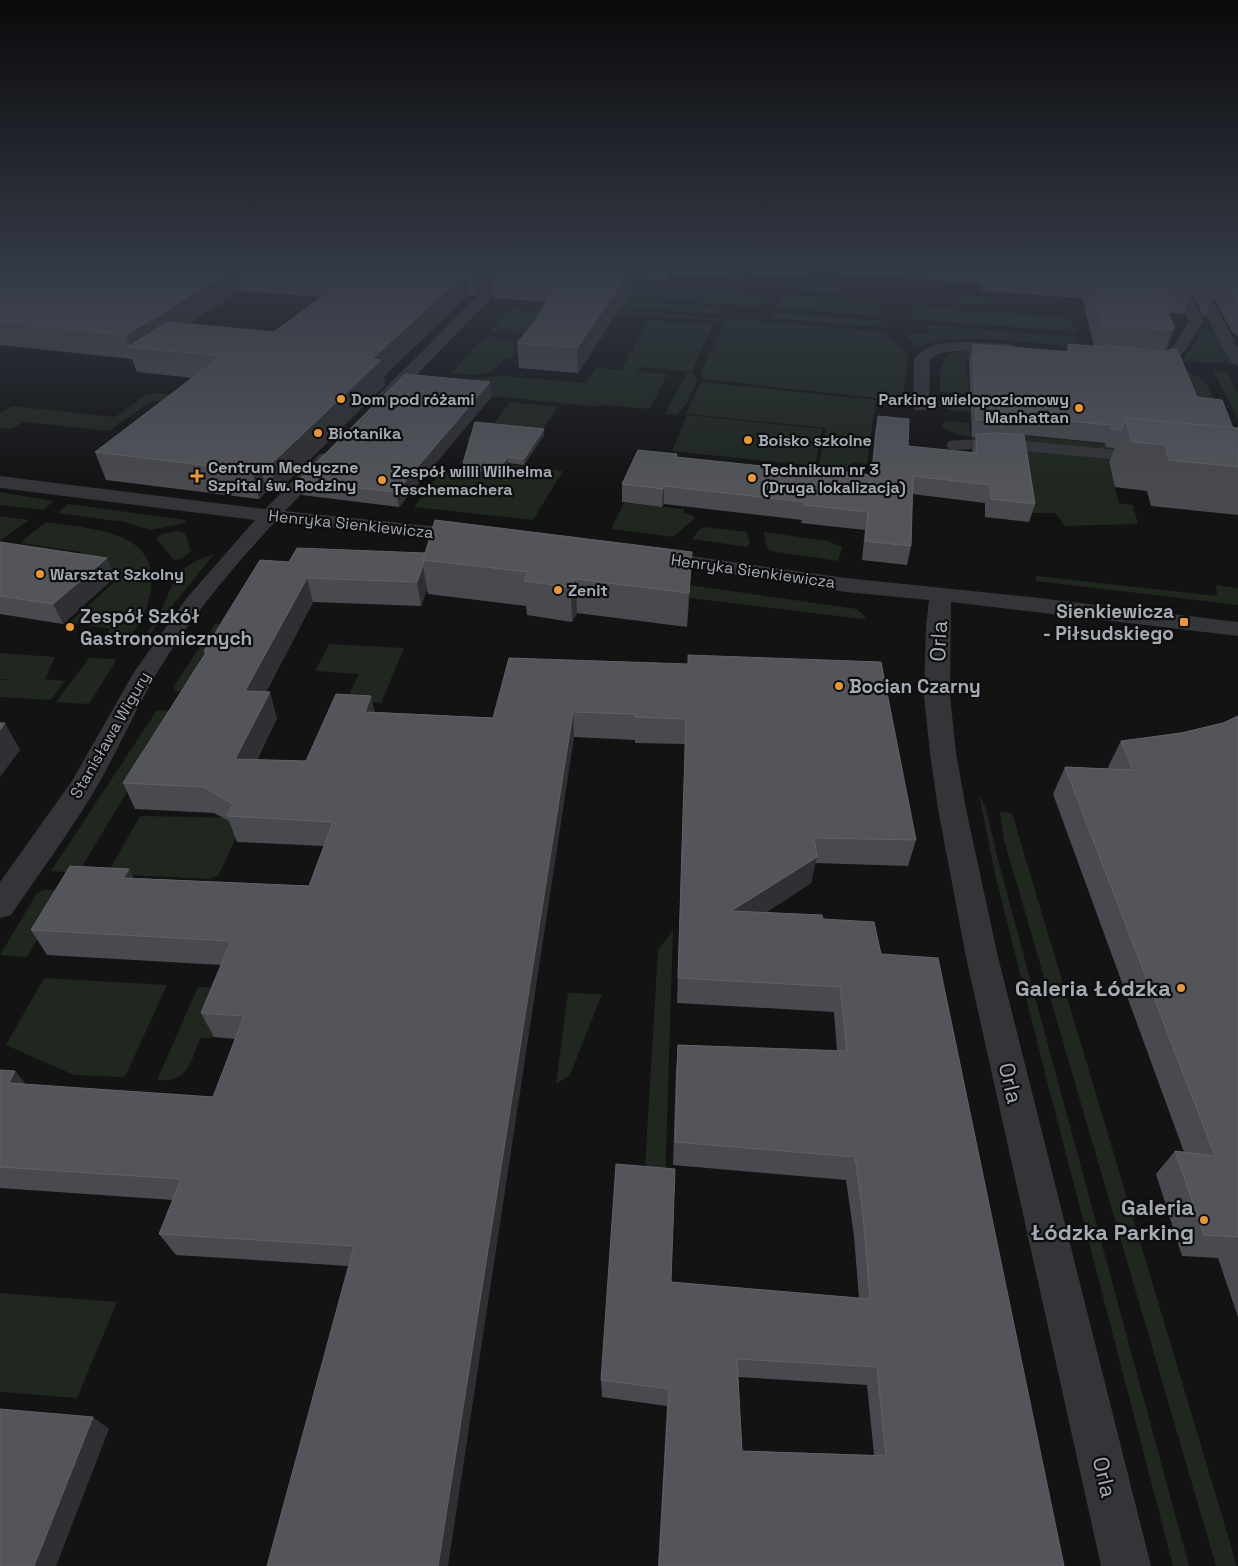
<svg xmlns="http://www.w3.org/2000/svg" width="1238" height="1566" viewBox="0 0 1238 1566" font-family="'Space Grotesk',sans-serif">
<rect width="100%" height="100%" fill="#131314"/>
<g fill="#1f271f">
<polygon points="614,283 763,295 758,307 614,296"/>
<polygon points="785,284 841,288 840,293 784,289"/>
<polygon points="781,295 881,303 879,316 776,308"/>
<polygon points="950,295 991,298 991,305 950,302"/>
<polygon points="581,296 720,308 717,314 575,303"/>
<polygon points="512,304 567,308 573,306 886,332 908,356 902,401 704,379 701,372 725,322"/>
<polygon points="914,306 1071,318 1075,332 913,319"/>
<polygon points="510,308 539,312 545,320 522,333 490,332"/>
<polygon points="774,313 888,321 887,328 771,318"/>
<polygon points="649,320 713,325 692,372 640,367 638,372 667,374 650,409 601,405 599,407 433,390 451,381 503,376 585,383 595,368 621,370"/>
<path d="M 928,325 L 1075,337 L 1077,347 C 1030,344 963,330 919,347 L 914,345 L 905,334 L 928,334 Z"/>
<polygon points="1203,328 1218,331 1236,364 1183,361"/>
<path d="M 485,336 L 514,341 L 514,358 L 505,358 C 493,378 472,376 451,373 Z"/>
<path d="M 970,350 L 1060,358 L 1062,368 L 966,359 L 970,394 L 940,392 C 940,365 938,353 970,350 Z"/>
<path d="M 1150,365 C 1167,368 1195,369 1206,384 C 1212,393 1216,406 1221,416 Z"/>
<polygon points="1213,370 1228,374 1238,394 1238,419"/>
<path d="M 687,373 L 693,373 L 697,380 L 688,401 L 677,415 L 666,414 C 672,399 680,387 687,373 Z"/>
<polygon points="701,382 876,400 867,464 852,463 851,476 816,479 826,428 686,414"/>
<polygon points="158,393 225,401 192,406 152,401 109,431 23,422 12,429 0,428 0,413 12,406 115,417 146,395"/>
<polygon points="938,401 970,403 971,412 951,410 940,407"/>
<polygon points="510,402 558,407 540,433 469,444 467,437 490,429"/>
<polygon points="687,415 822,429 815,466 672,451"/>
<polygon points="949,421 969,423 969,431 1152,448 1141,454 959,435 942,428 943,423"/>
<polygon points="991,447 1108,459 1119,503 1133,505 1138,524 1065,526 1055,513 1028,513"/>
<polygon points="472,460 563,471 533,520 414,507 441,472 461,474"/>
<polygon points="0,492 54,501 43,510 0,505"/>
<polygon points="624,503 684,509 684,513 694,516 694,519 673,537 611,529"/>
<polygon points="68,504 186,520 185,523 151,530 124,522 58,513"/>
<polygon points="0,516 29,520 0,541"/>
<path d="M 46,522 C 98,530 171,531 147,606 C 143,619 132,633 125,646 L 100,644 L 110,629 L 70,622 L 121,576 L 66,567 L 82,552 L 20,543 Z"/>
<polygon points="704,527 747,532 750,544 747,547 692,539 699,530"/>
<polygon points="179,531 185,533 191,551 182,559 174,560 156,538 162,534"/>
<polygon points="764,532 828,541 842,547 838,561 770,551 766,546"/>
<polygon points="214,554 142,644 140,644 160,613 178,572 196,561"/>
<polygon points="1036,576 1217,596 1216,585 1238,588 1238,605 1036,581"/>
<polygon points="689,585 857,609 866,617 863,619 689,598"/>
<polygon points="215,624 230,625 186,691 174,691 174,686"/>
<path d="M 329,644 L 404,648 L 381,703 C 369,702 356,704 350,692 L 359,674 L 315,671 Z"/>
<polygon points="0,653 55,657 45,679 65,681 51,700 0,697 0,680 11,680 0,679"/>
<polygon points="89,658 117,659 89,704 56,702"/>
<polygon points="157,710 176,711 78,873 51,871"/>
<polygon points="979,795 986,808 998,860 1189,1566 1173,1566 1047,1081 995,874"/>
<polygon points="1000,812 1012,813 1237,1566 1216,1566 1004,840"/>
<polygon points="140,816 245,818 222,868 218,875 210,879 107,874"/>
<polygon points="44,890 66,890 27,957 0,955 37,893"/>
<polygon points="673,930 665,1186 644,1185 658,950"/>
<polygon points="44,978 167,985 125,1077 74,1075 6,1045"/>
<path d="M 198,987 L 234,989 L 214,1037 L 200,1039 C 190,1063 188,1083 157,1080 Z"/>
<polygon points="568,993 602,994 570,1075 556,1084"/>
<polygon points="0,1293 117,1302 77,1398 0,1392"/>
</g>
<g fill="none" stroke-linecap="round" stroke-linejoin="round">
<g fill="#343539" fill-rule="evenodd">
<polygon points="509,265 522,265 388,405 376,405 374,401 376,397"/>
<path d="M 1181,283 L 1188,287 L 1203,321 C 1188,348 1177,373 1140,363 L 1137,360 L 1140,357 L 1166,353 L 1175,344 L 1189,321 L 1174,287 Z"/>
<polygon points="1203,291 1210,295 1238,347 1238,366 1233,364 1230,361 1196,295"/>
<path d="M 968,342 L 1010,344 L 1015,346 L 1018,349 L 1015,352 L 1010,354 C 992,352 942,345 930,360 L 929,406 L 927,410 L 915,410 L 913,406 L 914,359 C 926,343 949,342 968,342 Z"/>
<polygon points="991,438 1150,453 1156,454 1159,458 1156,462 1150,463 991,448 955,450 949,449 946,445 949,441"/>
<path d="M 326,453 L 332,454 L 335,458 L 332,462 L 285,511 L 468,530 L 475,532 L 478,536 L 475,540 L 468,542 L 275,522 C 232,568 191,617 158,671 C 134,712 116,755 92,795 C 67,836 38,875 11,915 L 0,918 L 0,882 L 72,781 L 134,672 L 186,599 L 255,520 L 0,488 L 0,476 L 265,509 L 320,454 Z"/>
<polygon points="655,551 846,578 1031,597 1238,622 1238,636 951,602 950,696 956,753 966,809 998,957 1151,1566 1101,1566 966,957 938,809 930,753 924,696 926,627 929,600 846,592 648,561 644,557 648,553"/>
</g>
</g>
<g fill="#494a4f" fill-rule="evenodd">
<path d="M 0,265 L 1200,265 L 1201,266 L 1238,269 L 1238,337 L 1232,332 L 1213,296 L 1205,316 L 1203,316 L 1192,292 L 1184,314 L 1168,313 L 1175,328 L 1166,351 L 1197,397 L 1233,428 L 1238,428 L 1238,515 L 1151,506 L 1147,491 L 1115,487 L 1109,462 L 1115,448 L 1106,447 L 1105,443 L 1024,435 L 1035,504 L 1029,522 L 985,517 L 985,503 L 912,494 L 911,546 L 907,565 L 862,560 L 865,530 L 801,523 L 802,520 L 664,504 L 662,507 L 622,502 L 622,484 L 677,457 L 810,471 L 871,475 L 875,433 L 878,416 L 908,446 L 972,453 L 975,437 L 972,438 L 969,360 L 973,344 L 1066,352 L 1068,344 L 1094,346 L 1082,298 L 982,291 L 982,284 L 811,271 L 808,278 L 738,272 L 737,279 L 668,274 L 666,281 L 639,279 L 578,373 L 519,368 L 517,343 L 534,322 L 547,302 L 493,298 L 492,280 L 475,296 L 468,295 L 400,360 L 384,376 L 385,385 L 277,492 L 267,491 L 259,499 L 106,480 L 95,452 L 193,378 L 137,372 L 132,359 L 0,345 ZM 240,291 L 322,297 L 274,332 L 188,324 Z"/>
<polygon points="492,396 399,507 302,495 298,481"/>
<polygon points="544,435 524,465 508,463 501,474 464,470 463,463"/>
<polygon points="0,542 115,577 63,624 0,614"/>
<path d="M 297,548 L 690,586 L 687,627 L 577,613 L 572,622 L 527,615 L 526,606 L 428,594 L 427,589 L 421,606 L 313,602 L 266,692 L 277,718 L 257,760 L 306,761 L 375,712 L 493,718 L 688,664 L 916,840 L 908,866 L 815,863 L 811,883 L 765,913 L 823,919 L 881,954 L 1064,1566 L 658,1566 L 667,1406 L 602,1397 L 601,1380 L 671,1282 L 859,1298 L 854,1236 L 846,1180 L 673,1165 L 676,1069 L 678,1045 L 837,1051 L 834,1012 L 677,1003 L 685,744 L 635,743 L 635,740 L 574,737 L 348,1266 L 176,1255 L 159,1234 L 173,1200 L 0,1188 L 0,1070 L 15,1071 L 26,1085 L 213,1097 L 235,1039 L 214,1037 L 201,1013 L 221,965 L 47,955 L 31,930 L 129,869 L 133,878 L 309,886 L 324,846 L 237,842 L 229,821 L 214,813 L 135,809 L 123,783 L 205,654 L 204,651 L 289,562 ZM 738,1377 L 867,1385 L 874,1455 L 742,1451 Z"/>
<polygon points="1238,716 1238,1317 1218,1258 1182,1256 1156,1174 1175,1151 1184,1152 1053,794 1065,767 1109,769 1108,767 1121,741 1181,733 1223,723"/>
</g>
<g fill="#2f3033">
<polygon points="483,265 507,265 491,275 492,280 475,296 473,274"/>
<polygon points="634,265 639,265 639,279 578,373 577,348"/>
<polygon points="666,265 669,265 668,274 666,281"/>
<polygon points="738,265 739,265 737,279"/>
<polygon points="810,265 812,265 811,271 808,278"/>
<polygon points="1181,265 1188,265 1182,281"/>
<polygon points="1211,267 1206,280 1203,272"/>
<polygon points="235,268 240,291 150,349 130,347 126,335"/>
<polygon points="466,273 468,295 384,376 385,385 277,492 270,465 372,359"/>
<polygon points="1175,328 1166,353 1163,354 1172,330"/>
<polygon points="490,382 492,396 399,507 396,492"/>
<polygon points="544,429 544,435 524,465 524,459"/>
<polygon points="508,457 508,463 501,474 500,468"/>
<polygon points="259,463 267,491 259,499 252,471"/>
<polygon points="664,486 664,504 662,507 663,489"/>
<polygon points="692,552 690,586 687,627 689,593"/>
<polygon points="107,558 115,577 63,624 53,604"/>
<polygon points="423,565 427,589 421,606 417,582"/>
<polygon points="307,578 313,602 253,717 245,691"/>
<polygon points="576,579 577,613 572,622 571,587"/>
<polygon points="270,692 277,718 244,785 235,759"/>
<polygon points="371,696 377,721 365,712"/>
<polygon points="573,712 574,737 448,1566 438,1566"/>
<polygon points="5,723 20,750 0,777 0,730"/>
<polygon points="817,857 811,883 728,937 731,911"/>
<polygon points="129,869 142,895 123,878"/>
<polygon points="15,1071 34,1095 9,1083"/>
<polygon points="93,1417 109,1429 56,1566 34,1566"/>
</g>
<g fill="#53555a" stroke="#606268" fill-rule="evenodd">
<polygon points="0,265 483,265 473,274 466,273 397,336 372,359 381,360 270,465 259,463 252,471 95,452 221,356 128,347 167,322 274,332 349,277 235,268 126,335 0,322"/>
<polygon points="502,265 634,265 577,348 517,343 534,322 560,281 491,275"/>
<polygon points="987,265 1181,265 1180,266 1193,292 1165,290 1169,299 1161,298 1175,328 1172,330 1102,325 1089,276 987,268"/>
<polygon points="1198,265 1200,265 1201,266 1238,269 1238,302 1220,272 1211,267 1203,272 1214,293 1212,293"/>
<polygon points="973,344 1070,352 1068,344 1103,347 1103,345 1161,351 1177,349 1197,397 1222,400 1233,428 1125,418 1121,430 1112,429 1111,425 1022,417 1022,421 996,419 976,420"/>
<polygon points="405,374 490,382 396,492 298,481"/>
<polygon points="878,416 909,419 908,446 977,453 976,434 996,433 1024,435 1035,504 991,499 990,485 913,476 911,546 865,541 868,512 804,505 805,502 664,486 663,489 622,484 638,450 677,454 676,457 810,471 811,468 872,475"/>
<polygon points="1125,418 1238,428 1238,467 1169,460 1165,445 1132,442"/>
<polygon points="475,422 544,429 524,459 508,457 500,468 463,463"/>
<polygon points="435,520 692,552 689,593 576,579 571,587 524,581 528,572 423,560"/>
<polygon points="0,542 107,558 53,604 0,596"/>
<path d="M 297,548 L 425,553 L 423,560 L 423,565 L 417,582 L 307,578 L 245,691 L 270,692 L 235,759 L 306,761 L 336,694 L 371,696 L 365,712 L 493,718 L 509,658 L 688,664 L 688,655 L 881,662 L 916,840 L 814,838 L 817,857 L 731,911 L 822,915 L 823,919 L 874,922 L 881,954 L 938,958 L 1064,1566 L 659,1566 L 669,1389 L 601,1380 L 616,1164 L 675,1169 L 671,1282 L 870,1299 L 863,1215 L 855,1157 L 675,1142 L 678,1045 L 847,1051 L 840,987 L 678,978 L 686,719 L 635,717 L 636,714 L 573,712 L 438,1566 L 267,1566 L 354,1246 L 159,1234 L 181,1179 L 0,1167 L 0,1070 L 15,1071 L 9,1083 L 213,1097 L 244,1016 L 201,1013 L 231,941 L 31,930 L 70,866 L 129,869 L 123,878 L 309,886 L 333,822 L 227,816 L 233,804 L 204,787 L 123,783 L 207,651 L 204,651 L 260,560 L 289,562 ZM 737,1359 L 877,1367 L 886,1456 L 742,1451 Z"/>
<polygon points="1238,716 1238,1237 1204,1235 1175,1151 1215,1156 1065,767 1133,770 1121,741 1181,733 1223,723"/>
<polygon points="0,723 5,723 0,730"/>
<polygon points="0,1409 93,1417 34,1566 0,1566"/>
</g>
<linearGradient id="sky" x2="0" y2="1"><stop stop-color="#0a0a0b"/><stop offset="0.55" stop-color="#333945"/><stop offset="1" stop-color="#333945" stop-opacity="0"/></linearGradient>
<rect width="1238" height="484" fill="url(#sky)"/>
<g fill="#e89737" stroke="#0e0e0f" stroke-width="2">
<circle cx="341" cy="399" r="5"/>
<circle cx="1079" cy="408" r="5"/>
<circle cx="318" cy="433" r="5"/>
<circle cx="748" cy="440" r="5"/>
<path d="M194.5 468.5h5v5h5v5h-5v5h-5v-5h-5v-5h5z"/>
<circle cx="752" cy="478" r="5"/>
<circle cx="382" cy="480" r="5"/>
<circle cx="40" cy="574" r="5"/>
<circle cx="558" cy="590" r="5"/>
<rect x="1179" y="617" width="10" height="10" rx="2.5"/>
<circle cx="70" cy="627" r="5"/>
<circle cx="839" cy="686" r="5"/>
<circle cx="1181" cy="988" r="5"/>
<circle cx="1204" cy="1220" r="5"/>
</g>
<g text-anchor="middle" dominant-baseline="central" stroke-width="4.5" stroke-linejoin="round" paint-order="stroke">
<g font-size="16" font-weight="bold" fill="#a5abb4" stroke="#0e0e0f" text-anchor="start">
<text x="351" y="399">Dom pod różami</text>
<text x="1069" y="399" text-anchor="end">Parking wielopoziomowy<tspan x="1069" dy="18">Manhattan</tspan></text>
<text x="328" y="433">Biotanika</text>
<text x="758" y="440">Boisko szkolne</text>
<text x="208" y="467">Centrum Medyczne<tspan x="208" dy="18">Szpital św. Rodziny</tspan></text>
<text x="762" y="469">Technikum nr 3<tspan x="762" dy="18">(Druga lokalizacja)</tspan></text>
<text x="392" y="471">Zespół willi Wilhelma<tspan x="392" dy="18">Teschemachera</tspan></text>
<text x="50" y="574">Warsztat Szkolny</text>
<text x="568" y="590">Zenit</text>
</g>
<g font-size="16" fill="#a5abb4" stroke="#0e0e0f">
<text transform="translate(351 524) rotate(6)">Henryka Sienkiewicza</text>
<text transform="translate(753 571) rotate(8)">Henryka Sienkiewicza</text>
<text transform="translate(110 735) rotate(-60)">Stanisława Wigury</text>
</g>
<g font-size="19" font-weight="bold" fill="#a5abb4" stroke="#0e0e0f" text-anchor="start">
<text x="1174" y="611" text-anchor="end">Sienkiewicza<tspan x="1174" dy="22">- Piłsudskiego</tspan></text>
<text x="80" y="616">Zespół Szkół<tspan x="80" dy="22">Gastronomicznych</tspan></text>
<text x="849" y="686">Bocian Czarny</text>
</g>
<g font-size="22" fill="#a5abb4" stroke="#0e0e0f">
<text transform="translate(938 641) rotate(-87)">Orla</text>
<text transform="translate(1011 1083) rotate(77)">Orla</text>
<text transform="translate(1105 1477) rotate(77)">Orla</text>
</g>
<g font-size="22" font-weight="bold" fill="#a5abb4" stroke="#0e0e0f" text-anchor="end">
<text x="1171" y="988">Galeria Łódzka</text>
<text x="1194" y="1207">Galeria<tspan x="1194" dy="25">Łódzka Parking</tspan></text>
</g>
</g>
</svg>
